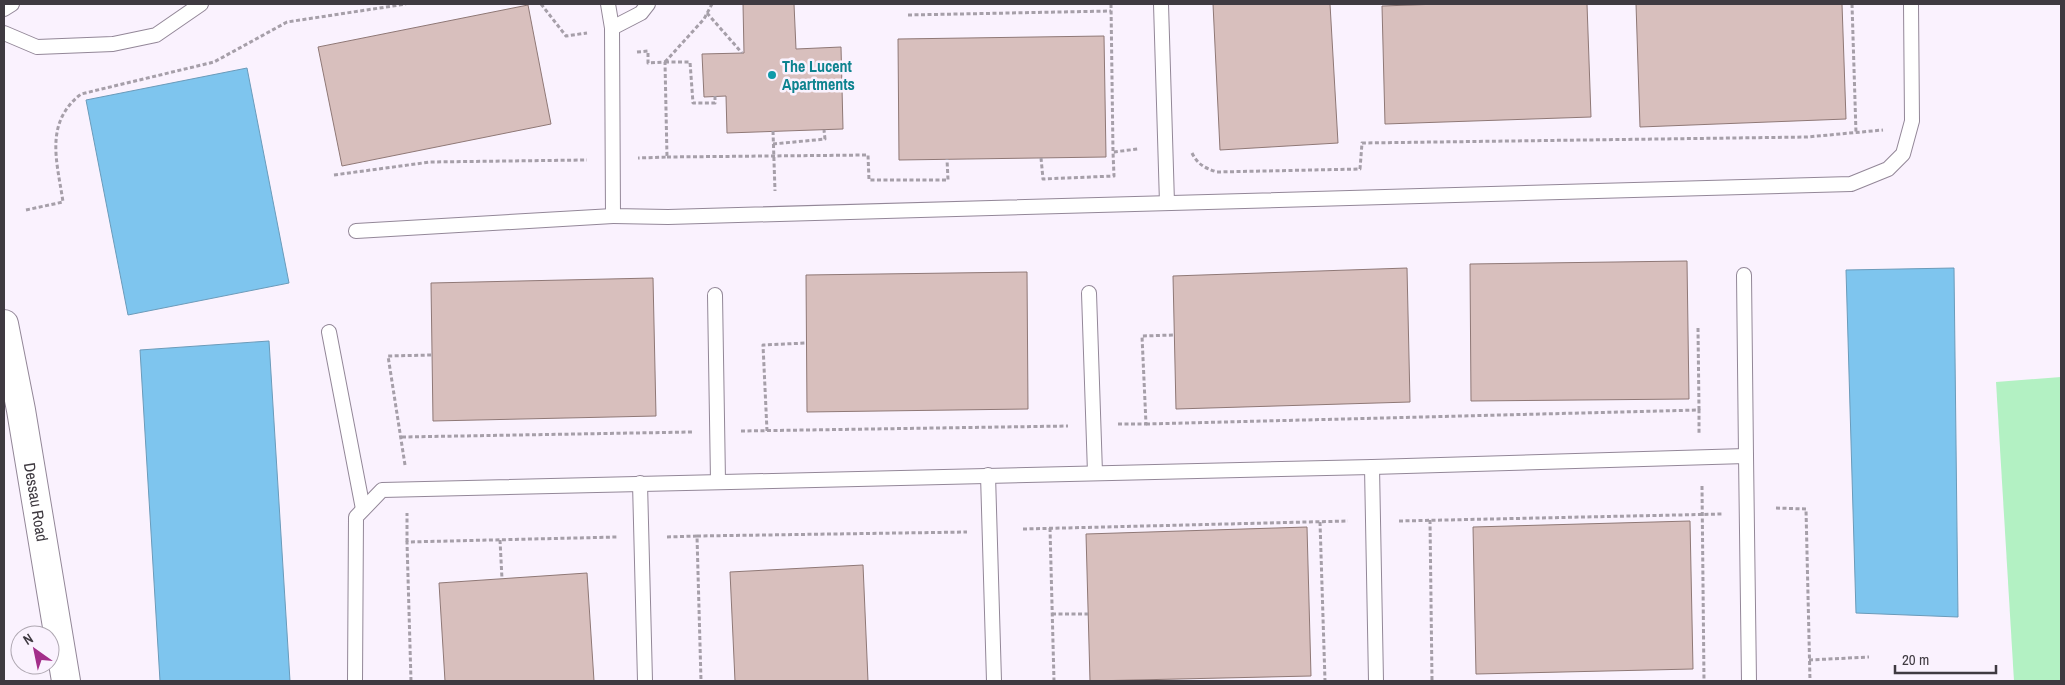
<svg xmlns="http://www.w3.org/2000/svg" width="2065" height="685" viewBox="0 0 2065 685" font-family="'Archivo Narrow',sans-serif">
<rect width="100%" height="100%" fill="#faf2fe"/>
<polygon fill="#b3f1c3" points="2061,377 2061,681 2014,681 1996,382"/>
<g fill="#7ec5ee" stroke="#6b9bba">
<polygon points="247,68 289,283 128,315 86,100"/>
<polygon points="1954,268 1958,617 1856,613 1846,270"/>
<polygon points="269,341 290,681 160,681 140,350"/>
</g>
<g fill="#d8bfbd" stroke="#8f7876">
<polygon points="743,4 794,4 796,49 841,47 843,129 727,133 726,96 704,97 702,54 744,53"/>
<polygon points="1213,4 1330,4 1338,143 1220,150"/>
<polygon points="1440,4 1587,4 1591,117 1385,124 1382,6"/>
<polygon points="1636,4 1842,4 1846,119 1640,127"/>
<polygon points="528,5 551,124 342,166 318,47"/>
<polygon points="1104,36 1106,157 899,160 898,39"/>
<polygon points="1687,261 1689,399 1471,401 1470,264"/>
<polygon points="1407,268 1410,402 1176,409 1173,276"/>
<polygon points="1027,272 1028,409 807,412 806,275"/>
<polygon points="653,278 656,416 433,421 431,283"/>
<polygon points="1690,521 1693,669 1476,674 1473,527"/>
<polygon points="1307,527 1311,676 1090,681 1086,534"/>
<polygon points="863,565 868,681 735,681 730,572"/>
<polygon points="587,573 594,681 445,681 439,583"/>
</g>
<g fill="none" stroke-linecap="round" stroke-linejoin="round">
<g stroke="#938798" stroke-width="16">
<g id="lane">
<polyline points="608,4 612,28 613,216 668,217 1851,184 1888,169 1903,154 1912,121 1911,4"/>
<polyline points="1161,4 1167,203"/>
<polyline points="4,9 12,4"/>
<polyline points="612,28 641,13 648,4"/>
<polyline points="4,33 37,47 113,44 156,35 201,4"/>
<polyline points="356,231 613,216"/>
<polyline points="1744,275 1746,456"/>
<polyline points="1089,293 1095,473"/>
<polyline points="715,295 718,481"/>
<polyline points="329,332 363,509"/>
<polyline points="1372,467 1376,681"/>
<polyline points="988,475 994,681"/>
<polyline points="640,483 645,681"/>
<polyline points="355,681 356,517 382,490 1372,467 1746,456 1749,681"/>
</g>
</g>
<g stroke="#938798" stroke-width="30">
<g id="secondary">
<path id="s1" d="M 4,324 L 21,410 L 66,681"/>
</g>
</g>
<g stroke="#a69fa9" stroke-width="3" stroke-dasharray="4 2.5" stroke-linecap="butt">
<polyline points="541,4 566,36 587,33"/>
<polyline points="1111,4 1113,152"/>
<polyline points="1852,4 1856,133"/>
<polyline points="707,13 742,53"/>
<polyline points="908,15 1111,11"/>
<polyline points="637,52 648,51 648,63 665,62 667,157 638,158"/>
<polyline points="665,62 690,62 693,103 715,103 715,96"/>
<polyline points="665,62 704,19 712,4"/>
<polyline points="773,131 775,191"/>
<polyline points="773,144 825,139 824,130"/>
<path d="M 1192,153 C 1198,165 1205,168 1217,172 L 1360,169 L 1362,143 L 1807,137 L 1883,130"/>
<polyline points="667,157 868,155 869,180 948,180 947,159"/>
<polyline points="1041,158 1043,179 1114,176 1113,152 1138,149"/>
<polyline points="334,175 430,162 587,160"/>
<path d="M 26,210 L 63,202 C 57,161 44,123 81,94 L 214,62 L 287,22 L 406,4"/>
<polyline points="1698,328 1699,410"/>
<polyline points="1118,424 1146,424 1142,336 1174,335"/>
<polyline points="1146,424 1699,410 1699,433"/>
<polyline points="741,431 1068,426"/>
<polyline points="767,431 763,345 806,343"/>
<polyline points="402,437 692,432"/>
<polyline points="405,465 388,356 432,355"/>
<polyline points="1702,486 1704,681"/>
<polyline points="1776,508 1806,509 1810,681"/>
<polyline points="1430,520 1432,681"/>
<polyline points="1399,521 1723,514"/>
<polyline points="1320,522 1325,681"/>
<polyline points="1050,528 1054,681"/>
<polyline points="1023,529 1348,521"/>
<polyline points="697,536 967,532"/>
<polyline points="667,537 697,536 701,681"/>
<polyline points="500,540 502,579"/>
<polyline points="407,542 407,513"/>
<polyline points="1052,614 1088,614"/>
<polyline points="1809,660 1869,657"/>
<polyline points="411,681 407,542 617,537"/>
</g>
<use href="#lane" stroke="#fff" stroke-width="14"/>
<use href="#secondary" stroke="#fff" stroke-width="28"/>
</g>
<circle fill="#0f9aa8" stroke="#faf2fe" stroke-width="2" cx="772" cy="75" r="5"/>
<g text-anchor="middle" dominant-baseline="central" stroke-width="5" stroke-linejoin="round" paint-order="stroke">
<g font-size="16" font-weight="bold" fill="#0d838f" stroke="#faf2fe" text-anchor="start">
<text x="782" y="66">The Lucent<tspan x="782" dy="18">Apartments</tspan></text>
</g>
<g font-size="16" fill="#3f3a41" stroke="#faf2fe">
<text stroke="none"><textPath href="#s1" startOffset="181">Dessau Road</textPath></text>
</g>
</g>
<rect width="2065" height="685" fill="none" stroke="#3f3a41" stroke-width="10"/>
<g transform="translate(35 650) rotate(327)"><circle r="24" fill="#faf2fe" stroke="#afa8b2"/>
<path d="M0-4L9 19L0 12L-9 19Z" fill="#a32f8a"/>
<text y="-8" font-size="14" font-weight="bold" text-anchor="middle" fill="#3f3a41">N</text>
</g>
<path d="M1895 665v8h101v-8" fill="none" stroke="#3f3a41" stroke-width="2.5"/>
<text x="1902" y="665" font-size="15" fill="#3f3a41" stroke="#faf2fe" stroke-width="4" paint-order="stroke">20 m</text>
</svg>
